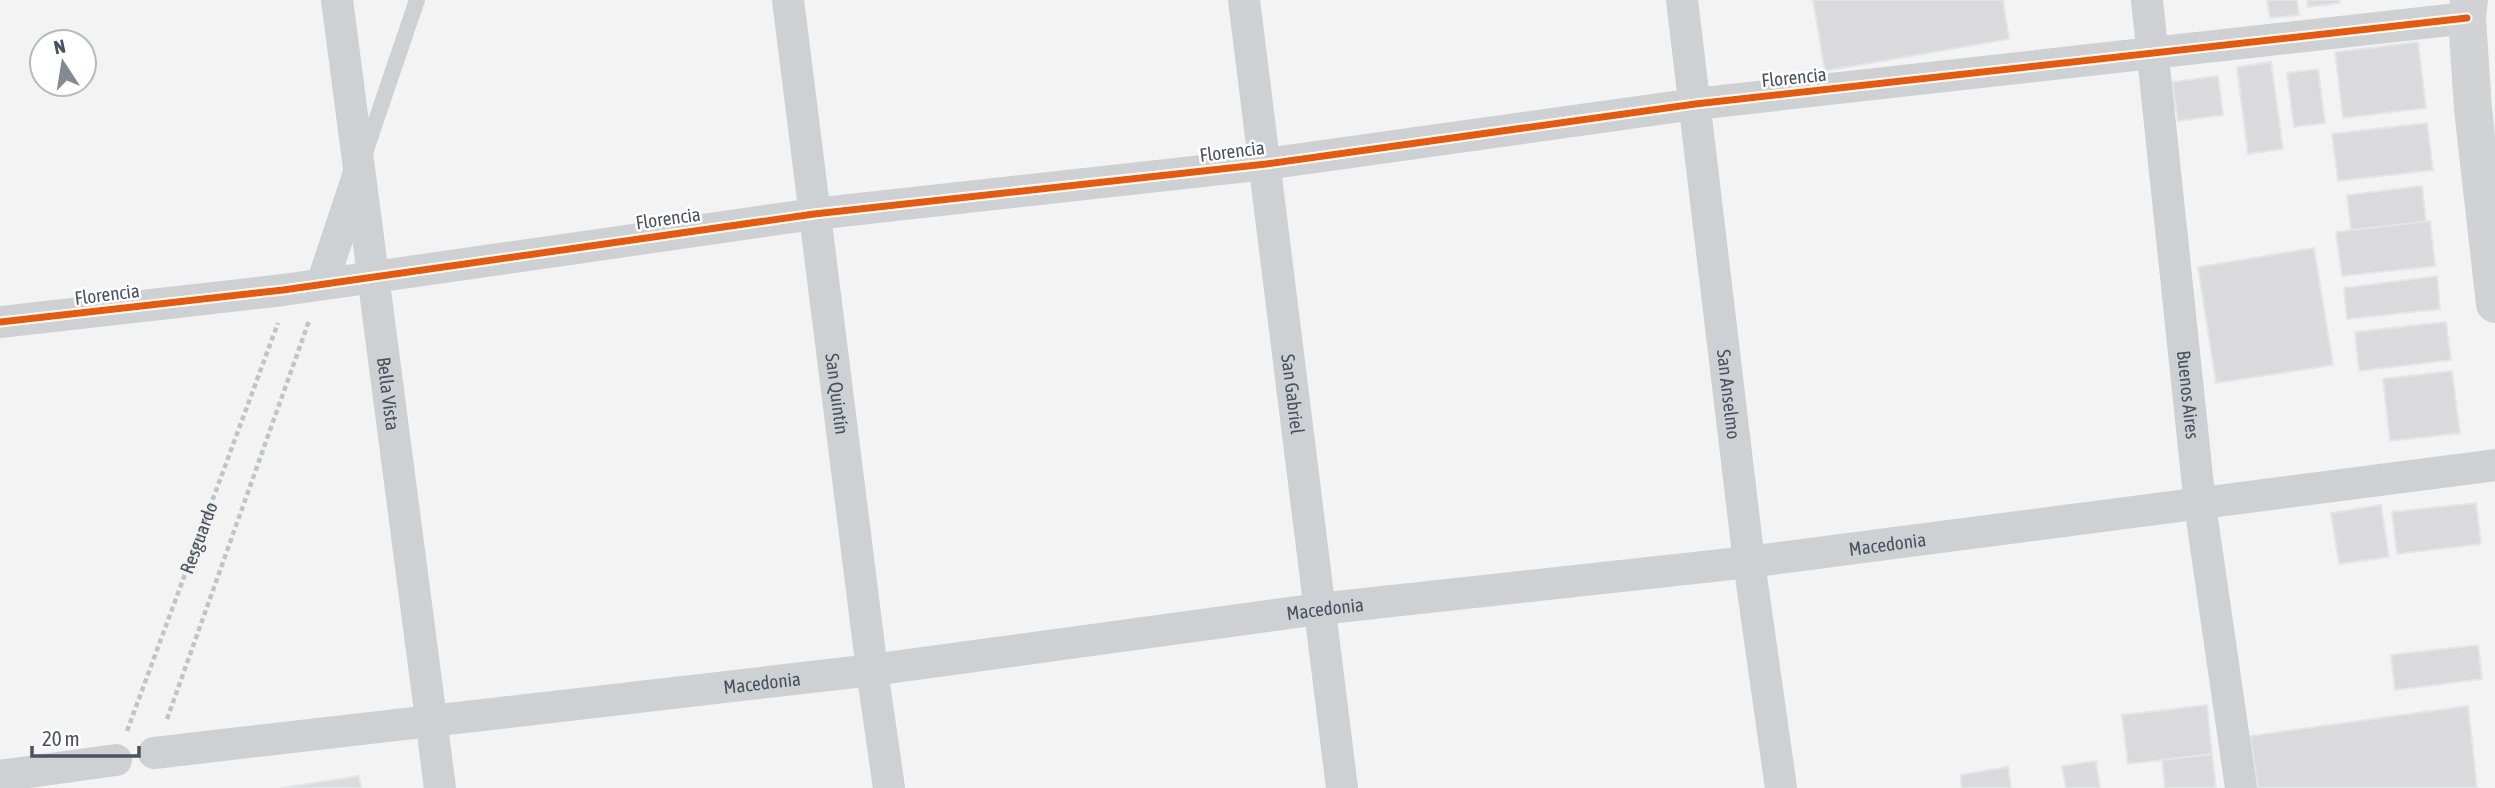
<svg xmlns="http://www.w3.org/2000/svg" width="2495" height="788" viewBox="0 0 2495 788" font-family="'Asap Condensed',sans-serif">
<rect width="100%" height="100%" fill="#f3f3f3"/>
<g fill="#dadadc" stroke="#e4e5e6" stroke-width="2">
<polygon points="1813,0 2003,0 2009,39 1825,71"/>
<polygon points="2267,0 2297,0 2299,15 2270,18"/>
<polygon points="2307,0 2339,0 2340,3 2308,7"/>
<polygon points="2418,42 2426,108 2343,118 2335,52"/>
<polygon points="2271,62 2283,149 2248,154 2237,67"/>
<polygon points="2318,69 2325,123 2294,127 2287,73"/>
<polygon points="2218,76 2223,115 2178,121 2172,82"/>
<polygon points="2427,123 2433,170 2338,181 2332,134"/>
<polygon points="2422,186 2426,222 2351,230 2347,195"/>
<polygon points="2430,221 2435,266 2342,276 2336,232"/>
<polygon points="2314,248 2333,365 2216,383 2198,267"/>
<polygon points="2437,276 2440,309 2347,319 2344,288"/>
<polygon points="2446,322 2451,360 2359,371 2355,332"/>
<polygon points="2452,371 2460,433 2390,441 2383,379"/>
<polygon points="2476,503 2481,544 2397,554 2392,512"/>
<polygon points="2381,505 2389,557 2339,564 2331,513"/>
<polygon points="2478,645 2482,679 2395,690 2391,655"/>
<polygon points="2207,705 2212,754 2128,764 2122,715"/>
<polygon points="2468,706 2477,788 2258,788 2250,736"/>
<polygon points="2212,754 2216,788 2165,788 2162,760"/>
<polygon points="2096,761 2100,788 2066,788 2062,766"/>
<polygon points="2008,767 2011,788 1962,788 1960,775"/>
<polygon points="359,776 361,788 281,788"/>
</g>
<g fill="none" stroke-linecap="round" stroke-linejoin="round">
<g stroke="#bcc7c5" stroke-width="4.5" stroke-dasharray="5 3.5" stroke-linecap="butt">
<polyline points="167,719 309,321"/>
<path id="s1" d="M 127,731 L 278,323"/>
</g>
<polyline stroke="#ced1d4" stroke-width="16" points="364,156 417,0"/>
<g stroke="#ced1d4" stroke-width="32">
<path id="s2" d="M 337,0 L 440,788"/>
<path id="s3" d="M 788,0 L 872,670 L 889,788"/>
<path id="s4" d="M 1244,0 L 1342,788"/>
<path id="s5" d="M 1682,0 L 1749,562 L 1781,788"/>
<path id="s6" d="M 2147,0 L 2200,505 L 2241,788"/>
<polyline points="322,284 358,176"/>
<polyline points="0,322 283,290 814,214 1266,164 1695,104 2467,18"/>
<path id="s7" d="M 154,753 L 872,670 L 1319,609 L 1749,562 L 2495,465"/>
<polyline points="0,776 116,760"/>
</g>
<polyline stroke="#d0d2d4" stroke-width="38" points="2469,0 2467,18 2473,109 2495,304"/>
<g stroke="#fff" stroke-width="11">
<polyline id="cycleway" points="0,322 283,290 814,214 1266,164 1695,104 2467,18"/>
</g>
<use href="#cycleway" stroke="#e8590c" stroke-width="7"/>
</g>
<g text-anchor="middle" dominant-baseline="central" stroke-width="5" stroke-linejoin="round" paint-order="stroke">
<g font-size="19" fill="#49525f" stroke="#fff">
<text transform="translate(1794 77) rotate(-6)">Florencia</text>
<text transform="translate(1232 151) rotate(-7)">Florencia</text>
<text transform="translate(668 218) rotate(-8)">Florencia</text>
<text transform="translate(107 294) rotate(-7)">Florencia</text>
<text stroke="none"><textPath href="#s2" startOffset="397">Bella Vista</textPath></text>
<text stroke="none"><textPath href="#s3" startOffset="397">San Quintín</textPath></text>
<text stroke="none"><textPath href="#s4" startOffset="397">San Gabriel</textPath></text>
<text stroke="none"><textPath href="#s5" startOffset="397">San Anselmo</textPath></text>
<text stroke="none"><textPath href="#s6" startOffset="397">Buenos Aires</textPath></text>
<text stroke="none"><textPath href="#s1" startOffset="206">Resguardo</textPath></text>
<text stroke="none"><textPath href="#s7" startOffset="1746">Macedonia</textPath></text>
<text stroke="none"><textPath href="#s7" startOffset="1180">Macedonia</textPath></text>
<text stroke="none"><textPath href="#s7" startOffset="612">Macedonia</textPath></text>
</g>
</g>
<g transform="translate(63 63) rotate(348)"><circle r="33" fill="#ffffff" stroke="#b6babf" stroke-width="2"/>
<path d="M0-5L12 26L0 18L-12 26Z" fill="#848a93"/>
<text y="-10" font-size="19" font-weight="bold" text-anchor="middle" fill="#49525f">N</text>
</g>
<path d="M32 746v10h107v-10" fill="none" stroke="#49525f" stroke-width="3.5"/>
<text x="42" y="746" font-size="21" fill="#49525f" stroke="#ffffff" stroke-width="5" paint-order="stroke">20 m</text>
</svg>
